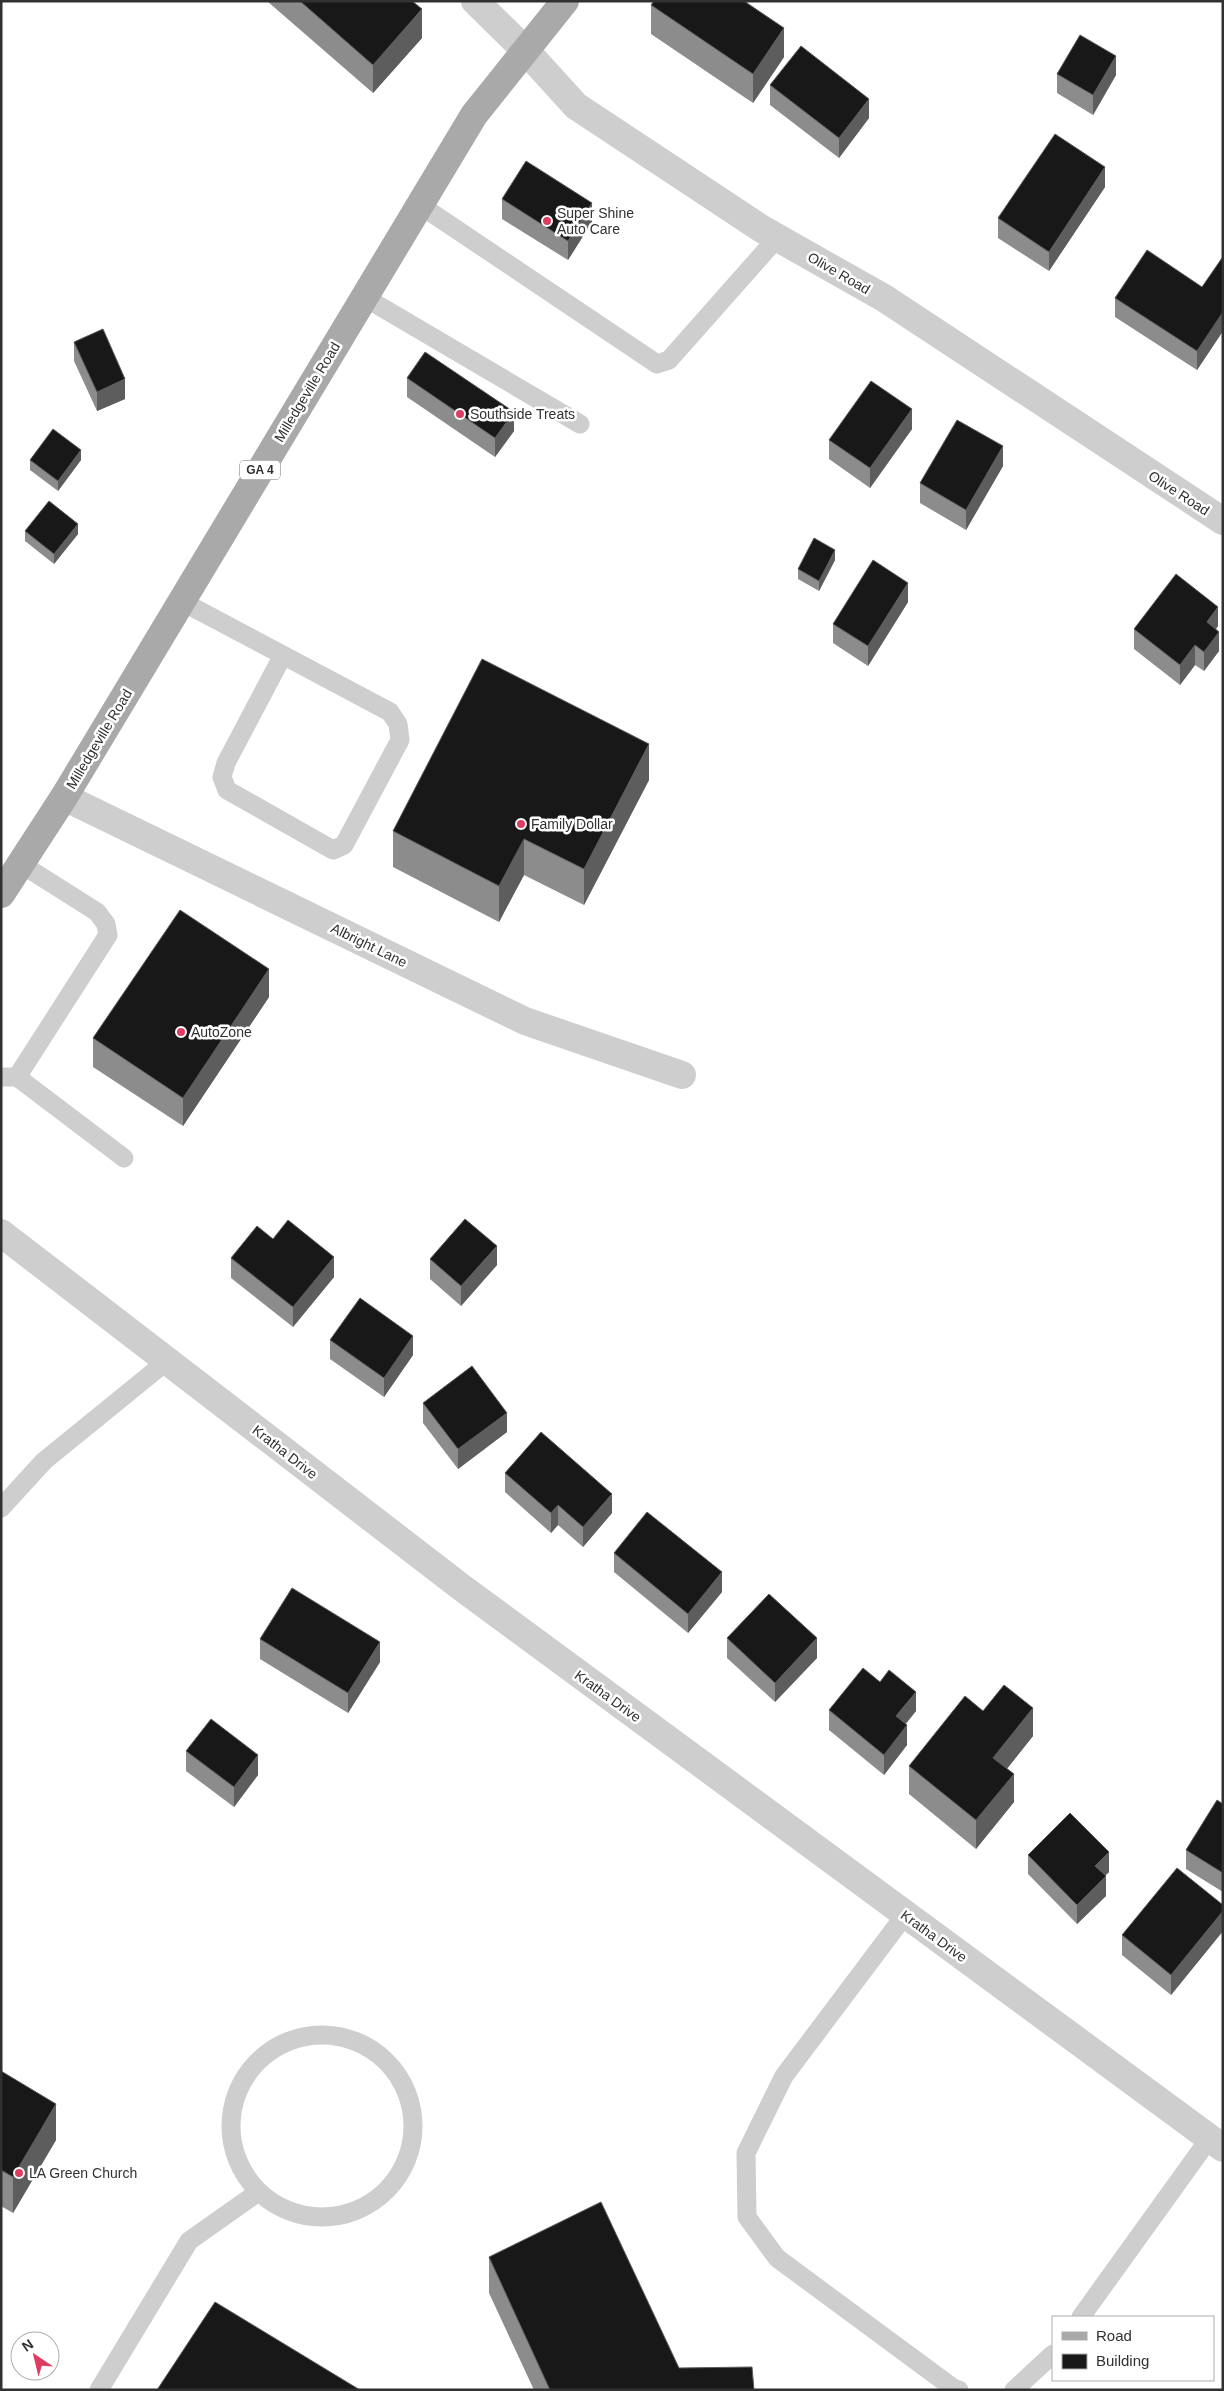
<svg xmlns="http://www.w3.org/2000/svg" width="1224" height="2391" viewBox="0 0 1224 2391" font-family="Helvetica,sans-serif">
<rect width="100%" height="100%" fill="#fff"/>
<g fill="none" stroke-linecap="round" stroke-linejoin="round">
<g stroke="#cecece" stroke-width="19">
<polyline points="420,205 657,364 669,360 777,238"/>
<polyline points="364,297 580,424"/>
<polyline points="181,601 390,712 398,724 400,740 344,845 333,850 227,790 222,777 226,763 283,655"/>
<polyline points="1,1077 17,1077 108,935 106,924 97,912 21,864"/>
<polyline points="17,1077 124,1158"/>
<polyline points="1,1508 44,1461 167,1361"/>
<polyline points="905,1915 784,2076 746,2153 747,2217 777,2258 953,2388 959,2390"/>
<circle cx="322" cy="2126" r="91"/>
<polyline points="1081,2317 1209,2139"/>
<polyline points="99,2390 189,2241 257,2193"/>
<polyline points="1014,2390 1053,2354"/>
</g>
<g stroke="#cecece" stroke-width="28">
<polyline points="64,797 525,1021 682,1075"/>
<polyline points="1,1233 461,1587 1223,2148"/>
</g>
<polyline stroke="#cecece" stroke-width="28" points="475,1 526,51 576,106 762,229 884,298 1223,521"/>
<polyline stroke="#a9a9a9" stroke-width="28" points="1,894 64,797 474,115 565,1"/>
</g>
<g fill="#8c8c8c">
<polygon points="267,1 412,1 422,38 373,93"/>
<polygon points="651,5 784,57 753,103 651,34"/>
<polygon points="1057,74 1116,75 1093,115 1057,93"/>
<polygon points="770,85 869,118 839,158 770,105"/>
<polygon points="1105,187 1049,271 998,238 998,218"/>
<polygon points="502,199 592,222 568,260 502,219"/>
<polygon points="1223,259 1223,331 1197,370 1115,317 1115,298 1202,287"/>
<polygon points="74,342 125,399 97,411 74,361"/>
<polygon points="407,378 514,431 495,457 407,397"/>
<polygon points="912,429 870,488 829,459 829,440"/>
<polygon points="30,460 81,460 58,491 30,470"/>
<polygon points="1003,466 966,530 920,503 920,483"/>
<polygon points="25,531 78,534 54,564 25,541"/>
<polygon points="835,560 819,591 798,579 798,569"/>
<polygon points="908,602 868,666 833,643 833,624"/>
<polygon points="1218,626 1216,629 1219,651 1204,671 1195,665 1180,685 1134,649 1134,629"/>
<polygon points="649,780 584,905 524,875 499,922 393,867 393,831"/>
<polygon points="269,997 183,1126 93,1067 93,1038"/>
<polygon points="273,1239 334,1277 293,1327 231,1278 231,1258"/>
<polygon points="430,1259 497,1265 461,1306 430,1279"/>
<polygon points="330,1340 413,1355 384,1397 330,1359"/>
<polygon points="423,1403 507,1432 458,1469 423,1423"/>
<polygon points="505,1473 612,1513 583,1547 558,1525 551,1533 505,1492"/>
<polygon points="614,1553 722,1592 688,1633 614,1572"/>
<polygon points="727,1638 817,1658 775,1702 727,1658"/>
<polygon points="260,1639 380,1662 348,1713 260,1659"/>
<polygon points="829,1710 916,1711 906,1724 907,1745 884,1775 829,1730"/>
<polygon points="983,1711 1033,1736 1007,1769 1014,1802 976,1849 909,1794 909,1766"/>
<polygon points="186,1751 258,1775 234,1807 186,1771"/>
<polygon points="1223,1804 1223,1892 1186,1869 1186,1850"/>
<polygon points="1028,1855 1109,1872 1105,1876 1106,1896 1077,1924 1028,1874"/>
<polygon points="1223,1905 1223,1931 1171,1995 1122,1955 1122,1935"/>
<polygon points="1,2071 56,2140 13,2213 1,2206"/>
<polygon points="489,2257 679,2368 754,2390 534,2390 489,2293"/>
</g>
<g fill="#5d5d5d">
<polygon points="422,9 422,38 373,93 373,65"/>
<polygon points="784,28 784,57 753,103 753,74"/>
<polygon points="1116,56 1116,75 1093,115 1093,95"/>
<polygon points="869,99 869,118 839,158 839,138"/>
<polygon points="1105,167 1105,187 1049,271 1049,252"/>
<polygon points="592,203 592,222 568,260 568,241"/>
<polygon points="1223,312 1223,331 1197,370 1197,351"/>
<polygon points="125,379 125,399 97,411 97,392"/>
<polygon points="912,409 912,429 870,488 870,468"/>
<polygon points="514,412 514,431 495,457 495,438"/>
<polygon points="1003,446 1003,466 966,530 966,510"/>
<polygon points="81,450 81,460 58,491 58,481"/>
<polygon points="78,524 78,534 54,564 54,554"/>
<polygon points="835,550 835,560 819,591 819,581"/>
<polygon points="908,583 908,602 868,666 868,646"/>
<polygon points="1218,607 1218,626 1207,641 1207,622"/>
<polygon points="1219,632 1219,651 1204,671 1204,652"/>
<polygon points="1195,645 1195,665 1180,685 1180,665"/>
<polygon points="649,744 649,780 584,905 584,869"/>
<polygon points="524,839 524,875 499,922 499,886"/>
<polygon points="269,969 269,997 183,1126 183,1098"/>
<polygon points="497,1246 497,1265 461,1306 461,1286"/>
<polygon points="334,1257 334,1277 293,1327 293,1307"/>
<polygon points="413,1336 413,1355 384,1397 384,1378"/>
<polygon points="507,1413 507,1432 458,1469 458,1449"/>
<polygon points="612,1494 612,1513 583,1547 583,1527"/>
<polygon points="558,1505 558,1525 551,1533 551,1513"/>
<polygon points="722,1572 722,1592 688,1633 688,1614"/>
<polygon points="817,1638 817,1658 775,1702 775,1683"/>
<polygon points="380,1642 380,1662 348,1713 348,1693"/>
<polygon points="916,1692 916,1711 896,1735 896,1716"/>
<polygon points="1033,1708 1033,1736 993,1786 993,1758"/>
<polygon points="907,1725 907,1745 884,1775 884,1755"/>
<polygon points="258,1755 258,1775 234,1807 234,1787"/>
<polygon points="1014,1774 1014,1802 976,1849 976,1820"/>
<polygon points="1109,1852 1109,1872 1095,1885 1095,1866"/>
<polygon points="1106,1876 1106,1896 1077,1924 1077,1905"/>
<polygon points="1223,1911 1223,1931 1171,1995 1171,1975"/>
<polygon points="56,2104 56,2140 13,2213 13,2177"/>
</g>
<g fill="#181818" stroke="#5d5d5d">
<polygon points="300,1 412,1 422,9 373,65"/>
<polygon points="654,1 744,1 784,28 753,74 651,5"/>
<polygon points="1080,35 1116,56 1093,95 1057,74"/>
<polygon points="801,46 869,99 839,138 770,85"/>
<polygon points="1055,134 1105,167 1049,252 998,218"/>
<polygon points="526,161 592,203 568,241 502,199"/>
<polygon points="1147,250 1202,287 1222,258 1223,259 1223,312 1197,351 1115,298"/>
<polygon points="103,329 125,379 97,392 74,342"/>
<polygon points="425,352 514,412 495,438 407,378"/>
<polygon points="871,381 912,409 870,468 829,440"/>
<polygon points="957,420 1003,446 966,510 920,483"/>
<polygon points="53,429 81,450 58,481 30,460"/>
<polygon points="49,501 78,524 54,554 25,531"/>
<polygon points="814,538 835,550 819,581 798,569"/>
<polygon points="873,560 908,583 868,646 833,624"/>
<polygon points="1176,574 1218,607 1207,622 1219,632 1204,652 1195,645 1180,665 1134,629"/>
<polygon points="482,659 649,744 584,869 524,839 499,886 393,831"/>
<polygon points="180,910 269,969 183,1098 93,1038"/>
<polygon points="465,1219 497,1246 461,1286 430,1259"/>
<polygon points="288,1220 334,1257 293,1307 231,1258 257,1226 273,1239"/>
<polygon points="360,1298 413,1336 384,1378 330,1340"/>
<polygon points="472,1366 507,1413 458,1449 423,1403"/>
<polygon points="541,1432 612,1494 583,1527 558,1505 551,1513 505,1473"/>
<polygon points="647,1512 722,1572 688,1614 614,1553"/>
<polygon points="292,1588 380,1642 348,1693 260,1639"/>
<polygon points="769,1594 817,1638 775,1683 727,1638"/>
<polygon points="863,1668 880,1682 889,1670 916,1692 896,1716 907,1725 884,1755 829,1710"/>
<polygon points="1004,1685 1033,1708 993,1758 1014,1774 976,1820 909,1766 965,1696 983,1711"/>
<polygon points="211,1719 258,1755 234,1787 186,1751"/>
<polygon points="1217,1800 1223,1804 1223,1873 1186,1850"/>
<polygon points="1070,1813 1109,1852 1095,1866 1106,1876 1077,1905 1028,1855"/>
<polygon points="1177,1868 1223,1905 1223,1911 1171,1975 1122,1935"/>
<polygon points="1,2071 56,2104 13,2177 1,2170"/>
<polygon points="601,2202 679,2368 752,2367 754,2390 550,2390 489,2257"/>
<polygon points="215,2302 360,2390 157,2390"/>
</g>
<g fill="#de3d62" stroke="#fff" stroke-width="2">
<circle cx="547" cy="221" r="5"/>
<circle cx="460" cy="414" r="5"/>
<circle cx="521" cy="824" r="5"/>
<circle cx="181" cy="1032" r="5"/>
<circle cx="19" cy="2173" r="5"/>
</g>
<g text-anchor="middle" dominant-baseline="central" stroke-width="5" stroke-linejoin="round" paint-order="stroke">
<rect fill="#fff" stroke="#6f6f6f" stroke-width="1" x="240" y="460.5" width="40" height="19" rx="4"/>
<g font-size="12" font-weight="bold" fill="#313131">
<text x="260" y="470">GA 4</text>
</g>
<g font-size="14" fill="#313131" stroke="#fff" text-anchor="start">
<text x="557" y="213">Super Shine<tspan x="557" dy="16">Auto Care</tspan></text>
<text x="470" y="414">Southside Treats</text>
<text x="531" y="824">Family Dollar</text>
<text x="191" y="1032">AutoZone</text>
<text x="29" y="2173">LA Green Church</text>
</g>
<g font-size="14" fill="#313131" stroke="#fff">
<text transform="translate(839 273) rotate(30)">Olive Road</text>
<text transform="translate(307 392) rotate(-59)">Milledgeville Road</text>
<text transform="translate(1179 493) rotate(33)">Olive Road</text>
<text transform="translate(99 739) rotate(-59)">Milledgeville Road</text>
<text transform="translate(369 945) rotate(26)">Albright Lane</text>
<text transform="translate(285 1452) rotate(38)">Kratha Drive</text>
<text transform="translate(608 1696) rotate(36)">Kratha Drive</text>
<text transform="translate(934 1936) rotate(36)">Kratha Drive</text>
</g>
</g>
<rect width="1224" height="2391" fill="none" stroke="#313131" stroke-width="5"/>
<rect x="1052" y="2316" width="162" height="65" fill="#ffffff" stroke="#adadad"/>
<rect x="1062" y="2332" width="25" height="8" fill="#a9a9a9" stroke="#adadad"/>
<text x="1096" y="2341" font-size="15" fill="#313131">Road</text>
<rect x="1062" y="2354" width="25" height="15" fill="#181818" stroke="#adadad"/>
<text x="1096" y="2366" font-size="15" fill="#313131">Building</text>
<g transform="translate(35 2356) rotate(325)"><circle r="24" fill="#ffffff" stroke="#adadad"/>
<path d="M0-4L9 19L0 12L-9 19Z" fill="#de3d62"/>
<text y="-8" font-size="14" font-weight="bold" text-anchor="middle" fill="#313131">N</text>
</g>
</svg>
